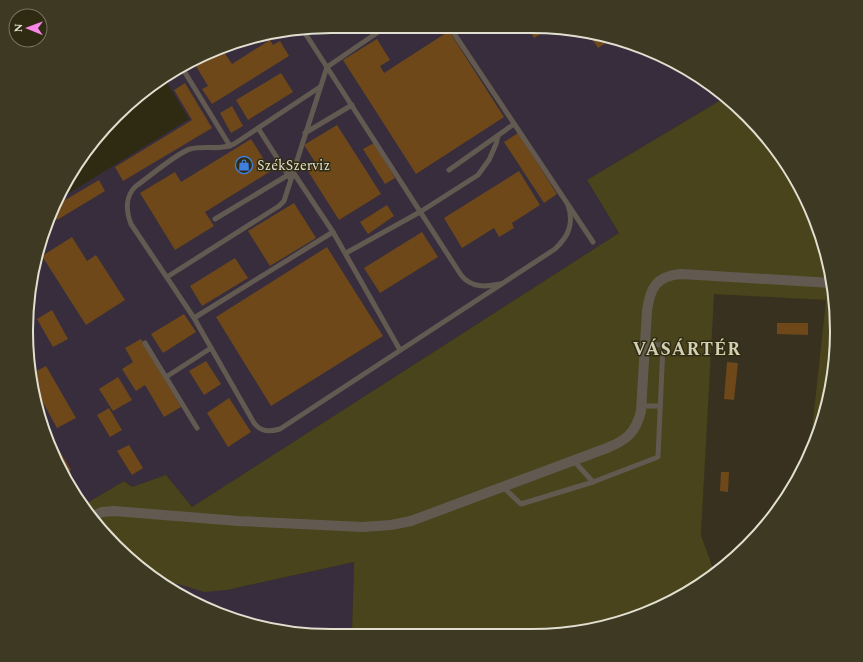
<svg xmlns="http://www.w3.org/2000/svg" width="863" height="662" viewBox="0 0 863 662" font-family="Spectral,serif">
<rect width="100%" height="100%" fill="#2f2b13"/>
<polygon fill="#383120" points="713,293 826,300 809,457 785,501 748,547 715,574 701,535"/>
<g fill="#372d3d">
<polygon points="331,26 552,27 611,36 667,57 717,89 726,97 587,180 619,233 192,507 166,475 132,487 124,481 82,506 77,500 42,429 27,351 36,252 58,200 189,119 164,78 178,67 252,36"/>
<polygon points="354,562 352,633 291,633 215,613 162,585 152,576 227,590"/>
</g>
<polygon fill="#4a441c" points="726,97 786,162 814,214 831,272 837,331 831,391 814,448 809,457 826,300 714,294 701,535 715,574 701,585 630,620 572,633 352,633 354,562 227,590 204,592 152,576 115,547 82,506 124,481 132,487 166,475 192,507 619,233 587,180"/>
<g fill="#6e4819">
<polygon points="527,27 552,27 534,38"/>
<polygon points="449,31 504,117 416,174 343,60 377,39 390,60 380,66 384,73"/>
<polygon points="588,33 605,35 609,41 598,48"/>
<polygon points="270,40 273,45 280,41 289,56 212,104 202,89 208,86 193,61 222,49 232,64"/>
<polygon points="281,73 293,92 248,120 236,100"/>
<polygon points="185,83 212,128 123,181 115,167 192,120 174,90"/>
<polygon points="232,106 243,126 231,133 220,113"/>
<polygon points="337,125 381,194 339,220 306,168 315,162 304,145"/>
<polygon points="518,133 557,194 544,203 504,142"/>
<polygon points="251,139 271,171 205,212 214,226 175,250 140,193 175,172 181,182"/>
<polygon points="374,143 395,178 385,184 363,149"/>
<polygon points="519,171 540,205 512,223 514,228 499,237 494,228 462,248 444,218"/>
<polygon points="99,180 105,191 57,220 52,213 55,206"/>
<polygon points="294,203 316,238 270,266 248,231"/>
<polygon points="387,205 394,216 368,234 360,222"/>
<polygon points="422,232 438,257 380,293 364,268"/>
<polygon points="72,237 87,261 96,255 125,300 86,325 42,256"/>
<polygon points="327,247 383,336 271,406 216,317"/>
<polygon points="235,258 248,278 202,306 190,286"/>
<polygon points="52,310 68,339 53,347 37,319"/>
<polygon points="184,314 196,332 163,353 151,334"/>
<polygon points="777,323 808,323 808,335 777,334"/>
<polygon points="141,339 181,407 164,417 145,385 136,391 122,369 133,362 125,348"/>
<polygon points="206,361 221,384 204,395 189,371"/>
<polygon points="727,362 738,363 734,400 724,399"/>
<polygon points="46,366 76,418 57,428 34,386 31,374"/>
<polygon points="118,377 132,400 113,411 99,389"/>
<polygon points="229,398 251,432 228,447 207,413"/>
<polygon points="109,408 122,430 110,437 97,415"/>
<polygon points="129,445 143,468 132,475 117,451"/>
<polygon points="59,450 71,470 64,474 54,453"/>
<polygon points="721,472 729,472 728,492 720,491"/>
</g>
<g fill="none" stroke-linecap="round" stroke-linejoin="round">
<g stroke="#625a51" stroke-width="5">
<polyline points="449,26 593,242"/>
<path d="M 303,30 L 461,275 C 471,288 486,287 500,284"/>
<polyline points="181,66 230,146"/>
<path d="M 320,87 L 234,144 C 220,151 205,145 190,149 C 177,153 149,177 136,186 C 125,196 126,211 131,224 L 194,318 L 254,423 C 261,432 269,432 280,429 L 555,249 C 569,236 574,223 568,205"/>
<polyline points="258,128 290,178"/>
<polyline points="305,133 352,105"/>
<polyline points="449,170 514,124"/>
<polyline points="215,219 293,172 333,232 400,350"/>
<polyline points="346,253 420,212 478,175 489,160 496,144 498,136"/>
<polyline points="167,277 279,206 284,201 327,67 387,26"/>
<polyline points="194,318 333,232"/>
<polyline points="145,343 197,428"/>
<polyline points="166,377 211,348"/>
<polyline points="641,406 660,406"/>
<polyline points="574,461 593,482 658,457 663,345 645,344"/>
<polyline points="503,487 521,504 593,482"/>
</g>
<path stroke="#625a51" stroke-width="10" d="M 91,517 L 102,512 L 114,511 L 238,521 L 363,527 L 391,525 L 411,521 L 607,448 C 627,440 636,432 641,411 L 647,311 C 650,288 656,276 681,274 L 832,283"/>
</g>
<defs>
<g id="shop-ring" transform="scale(0.9)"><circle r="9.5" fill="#2f2b13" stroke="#3f7fe0" stroke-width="1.5"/><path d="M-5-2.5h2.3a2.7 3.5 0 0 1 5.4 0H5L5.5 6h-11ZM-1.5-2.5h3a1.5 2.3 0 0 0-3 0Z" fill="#3f7fe0"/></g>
</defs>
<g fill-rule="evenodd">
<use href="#shop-ring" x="244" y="165"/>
</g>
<g text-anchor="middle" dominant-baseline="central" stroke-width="3" stroke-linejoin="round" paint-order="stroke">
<g font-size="14" fill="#e1dfd0" stroke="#2f2b13" text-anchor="start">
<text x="257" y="165">SzékSzerviz</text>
</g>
<g font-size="18" font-weight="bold" letter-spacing="1" fill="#d2ceb1" stroke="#2f2b13">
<text x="687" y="349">VÁSÁRTÉR</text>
</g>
</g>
<path d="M0 0H863V662H0ZM331 33H532A298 298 0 0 1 830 331V331A298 298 0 0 1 532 629H331A298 298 0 0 1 33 331V331A298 298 0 0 1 331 33Z" fill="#3d3922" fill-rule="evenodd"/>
<path fill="none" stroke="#e1dfd0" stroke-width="2" d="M331 33H532A298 298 0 0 1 830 331V331A298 298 0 0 1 532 629H331A298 298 0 0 1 33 331V331A298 298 0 0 1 331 33Z"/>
<g transform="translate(28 28) rotate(271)"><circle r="19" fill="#2f2b13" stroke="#76735f"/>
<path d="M0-3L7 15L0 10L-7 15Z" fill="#fa87e7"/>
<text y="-6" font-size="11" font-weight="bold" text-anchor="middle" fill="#e1dfd0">N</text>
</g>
</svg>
